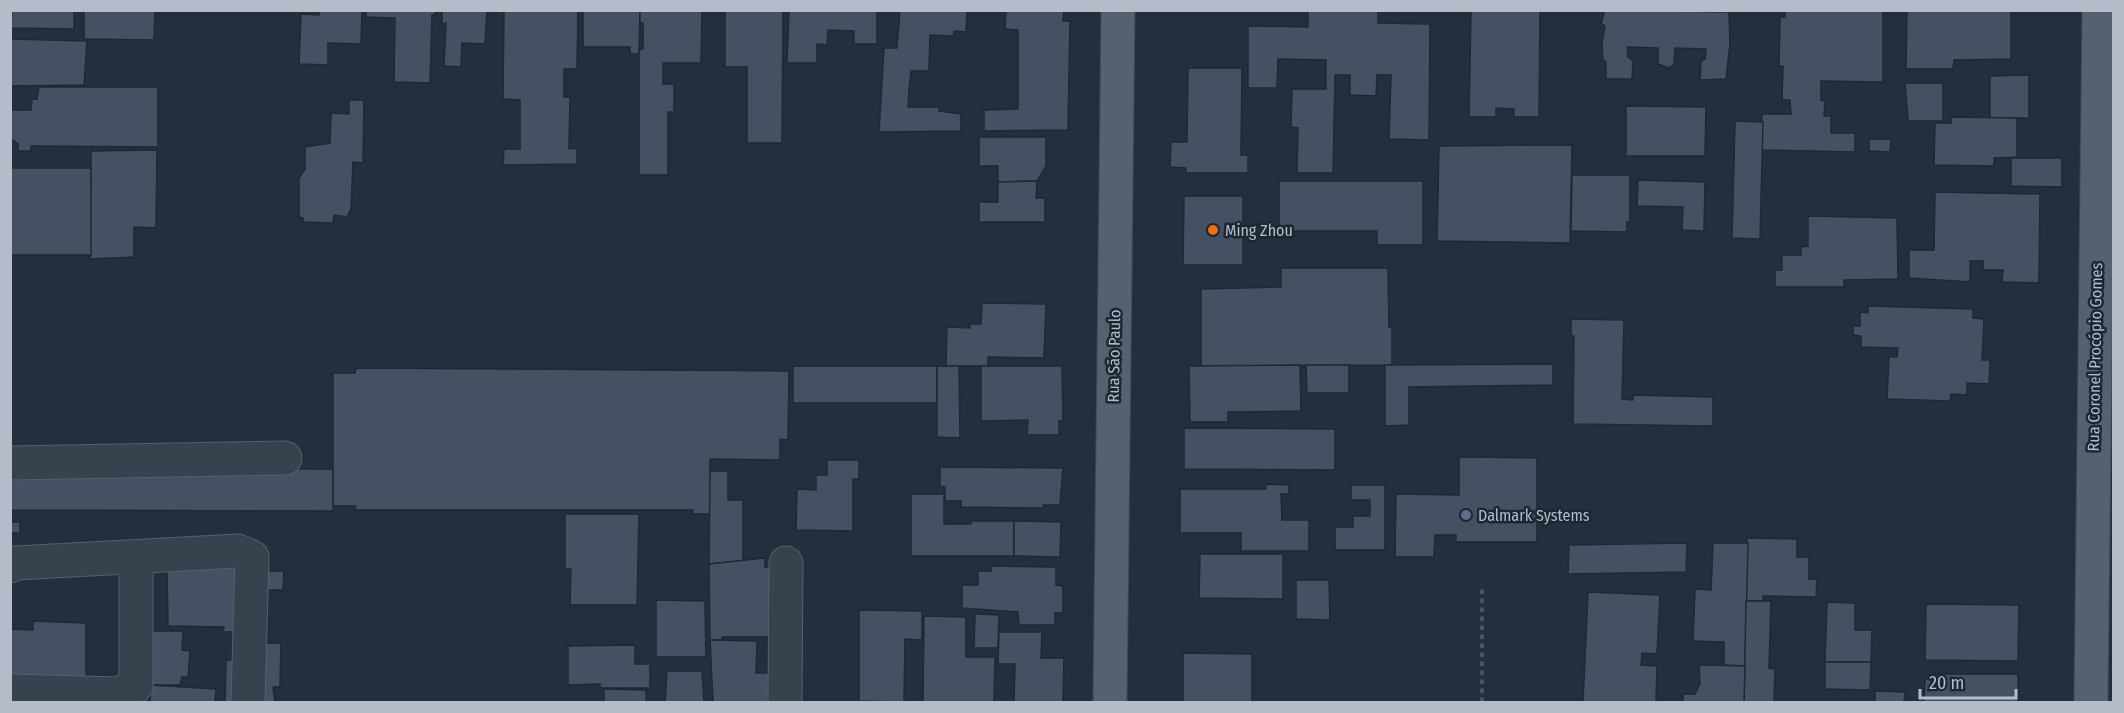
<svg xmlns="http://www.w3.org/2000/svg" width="2124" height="713" viewBox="0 0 2124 713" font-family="'Fira Sans Condensed',sans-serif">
<rect width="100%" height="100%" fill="#242f3e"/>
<g fill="#455162" stroke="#1f2835" stroke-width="1.5">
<polygon points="12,10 74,10 74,29 11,28"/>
<polygon points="84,10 160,10 155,11 154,40 84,39"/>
<polygon points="319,10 362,10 361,44 328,43 328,65 299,64 301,14 319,15"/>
<polygon points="366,10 435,10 435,15 432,15 430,83 394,82 395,18 366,17"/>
<polygon points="442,10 487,10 485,44 462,43 461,67 444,66 446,23 442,24"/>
<polygon points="504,10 578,10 577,69 564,69 564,97 570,97 569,149 577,148 577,164 503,165 504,149 520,149 520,100 503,99"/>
<polygon points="583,10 640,10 639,54 630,54 630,47 583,47"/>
<polygon points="640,10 702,10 701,63 663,63 663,84 674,84 674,112 668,112 668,175 639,175 639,54 640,49 643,49 643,23 640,23"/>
<polygon points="725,10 783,10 782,143 747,143 747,67 725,67"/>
<polygon points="789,10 877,10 877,44 854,44 854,31 828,30 827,45 817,44 817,63 787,63"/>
<polygon points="900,10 967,10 966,32 954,31 954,36 930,35 929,71 911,71 909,91 908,107 939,107 939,111 961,114 961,131 879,132 884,48 897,48"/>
<polygon points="993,10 1064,10 1063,21 1070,21 1068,130 984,131 984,110 1018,109 1018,30 1005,29 1006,11"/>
<polygon points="1308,10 1378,10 1378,23 1430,24 1429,140 1389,139 1391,75 1377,75 1376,96 1350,95 1350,75 1335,75 1333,173 1297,173 1298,128 1291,127 1292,89 1326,89 1326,60 1278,59 1277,88 1248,88 1248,26 1308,27"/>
<polygon points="1471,10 1540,10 1539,117 1514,117 1514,109 1496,108 1496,117 1469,117"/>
<polygon points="1605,10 1729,12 1730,44 1726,79 1700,80 1701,61 1705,59 1706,49 1675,48 1674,65 1669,68 1658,64 1658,48 1627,47 1628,57 1633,61 1632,79 1606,79 1606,62 1603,60 1602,44 1605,26 1601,23"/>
<polygon points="1785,10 1883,10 1883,82 1821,81 1821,100 1825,101 1824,116 1831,116 1831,133 1855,133 1855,152 1762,150 1762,114 1791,114 1790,100 1782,100 1783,66 1779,66 1780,17 1785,17"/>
<polygon points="1907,10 2011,10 2011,59 1954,60 1953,69 1906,69"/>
<polygon points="10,39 87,41 84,85 10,86"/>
<polygon points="1188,68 1242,68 1241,155 1248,155 1248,173 1186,173 1186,168 1170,167 1171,142 1187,142"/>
<polygon points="2029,75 2029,118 1990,118 1990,76"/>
<polygon points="1905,83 1943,83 1943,121 1908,121"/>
<polygon points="39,87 158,87 158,147 31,146 31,151 18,151 18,144 10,138 10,110 31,110 32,99 37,99"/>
<polygon points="349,100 364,100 363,163 353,162 351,209 347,217 334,215 333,223 303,222 303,218 299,217 299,178 305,169 305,147 330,143 331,113 349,114"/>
<polygon points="1626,106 1706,107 1705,156 1626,156"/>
<polygon points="1951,117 2017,118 2017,157 1994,158 1994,166 1934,165 1935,123 1951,123"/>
<polygon points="1735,121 1763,122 1760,239 1732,238"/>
<polygon points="979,137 1046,137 1046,166 1037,181 998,182 998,166 979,166"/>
<polygon points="1869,139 1891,139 1890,152 1869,151"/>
<polygon points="1572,145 1570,243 1437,241 1439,146"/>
<polygon points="157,150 156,228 134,227 134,257 90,259 91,151"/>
<polygon points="2011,158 2062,158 2062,187 2011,186"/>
<rect x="10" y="168" width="81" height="87"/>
<polygon points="1572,175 1630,175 1630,222 1627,222 1627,232 1571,231"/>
<polygon points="1638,180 1705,182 1704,231 1682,230 1683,207 1637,206"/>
<polygon points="1037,181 1036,198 1045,198 1045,222 979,222 979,202 998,202 998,182"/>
<polygon points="1279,181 1423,181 1423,245 1377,245 1377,231 1279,231"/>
<polygon points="1935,192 2040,194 2039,283 2002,282 2003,270 1983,270 1983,261 1970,261 1970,282 1909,278 1909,250 1934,250"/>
<polygon points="1184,196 1243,196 1243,265 1183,265"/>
<polygon points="1808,216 1897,218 1898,279 1844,280 1844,287 1775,287 1775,270 1782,270 1782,255 1801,255 1801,247 1808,246"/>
<polygon points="1281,268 1388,268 1389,327 1392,327 1392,365 1201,366 1201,289 1281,287"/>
<polygon points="982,303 1046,304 1044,358 988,357 988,366 946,366 947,327 970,328 970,324 981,324"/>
<polygon points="1868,306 1973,309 1973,318 1984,319 1982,360 1990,360 1989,384 1967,383 1967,395 1951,394 1950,401 1887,399 1889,357 1897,357 1898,348 1861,347 1861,336 1853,335 1853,326 1860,326 1860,312 1868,313"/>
<polygon points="1571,319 1624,320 1622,399 1633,400 1633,395 1713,397 1713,426 1573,424 1574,336 1571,336"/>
<polygon points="1553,364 1553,385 1409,387 1409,425 1385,426 1385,365"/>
<polygon points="1300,365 1301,411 1228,412 1228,422 1190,422 1189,366"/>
<polygon points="1306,365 1349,365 1349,393 1307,393"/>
<rect x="793" y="366" width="144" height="37"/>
<polygon points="937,366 959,366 960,438 937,437"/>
<polygon points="981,366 1062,366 1063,421 1059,421 1059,435 1027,435 1028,420 981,421"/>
<polygon points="356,368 789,371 788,440 780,439 780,460 710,459 710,514 692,514 693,510 356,510 355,506 333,506 333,373 355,373"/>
<polygon points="1184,428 1335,429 1335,470 1184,469"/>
<polygon points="1459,457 1537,458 1537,542 1456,542 1456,535 1435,535 1434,557 1395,557 1396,494 1459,495"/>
<polygon points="827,460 859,460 859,479 853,479 853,531 796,530 797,489 816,490 816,475 827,475"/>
<polygon points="940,467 1063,468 1060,505 1043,505 1044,508 961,507 961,501 945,501 945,487 940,486"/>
<polygon points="10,468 333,469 333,511 10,510"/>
<polygon points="710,471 728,471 728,500 743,500 743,561 709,564"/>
<polygon points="1266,484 1289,485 1289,494 1281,494 1282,520 1309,520 1309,551 1241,551 1241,533 1180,533 1180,489 1266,489"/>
<polygon points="1351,485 1385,485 1385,550 1335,550 1335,527 1353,527 1353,516 1370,516 1370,500 1351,500"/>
<polygon points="911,494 944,494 944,524 971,524 971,521 1014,521 1014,556 911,556"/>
<polygon points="565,514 639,514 637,605 570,605 571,569 565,569"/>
<polygon points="1014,521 1061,522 1060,557 1014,556"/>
<rect x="10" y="522" width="10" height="11"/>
<polygon points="1747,538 1797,539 1797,557 1809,557 1809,579 1817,579 1816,597 1763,596 1763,601 1746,601"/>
<polygon points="1687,543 1686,572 1568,574 1569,545"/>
<polygon points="1713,543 1748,543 1745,666 1724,665 1724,642 1693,641 1695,589 1711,590"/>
<polygon points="1200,554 1283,554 1283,599 1199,598"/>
<polygon points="765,558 765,567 773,567 773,637 722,637 722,640 710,640 709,564"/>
<polygon points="167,566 250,567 250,571 284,571 283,590 249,590 242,632 223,632 224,627 168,626"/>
<polygon points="991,566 1056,567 1056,585 1063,586 1063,613 1055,613 1055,625 1019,625 1018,612 962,608 962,585 978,585 978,571 991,571"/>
<polygon points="1296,580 1329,580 1330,620 1296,619"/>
<polygon points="1588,592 1660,595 1657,654 1642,653 1641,665 1657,666 1656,702 1583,702"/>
<polygon points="656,600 705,601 706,657 656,657"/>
<polygon points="1746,601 1771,601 1769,668 1775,669 1774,702 1744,702"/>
<polygon points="1827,602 1855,603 1855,630 1872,630 1871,662 1825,662"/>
<polygon points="1926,604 2019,605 2018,661 1925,660"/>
<polygon points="859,610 922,611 922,640 905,639 904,702 859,701"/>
<polygon points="975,614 999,615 998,648 974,648"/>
<polygon points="924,616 966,617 966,657 995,657 994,702 923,702"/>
<polygon points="33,621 86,623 86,684 10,695 10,629 33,630"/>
<polygon points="151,631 183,631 182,650 190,651 188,677 182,677 180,685 151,685"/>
<polygon points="999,632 1042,632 1041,658 1064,658 1063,702 1014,702 1015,664 998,664"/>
<polygon points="710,640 757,641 756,673 778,673 778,702 713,702"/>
<polygon points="263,643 281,643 280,687 273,687 275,702 225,702 226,660 251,660"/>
<polygon points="635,645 635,664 650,664 650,688 600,688 600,684 568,685 568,646"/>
<polygon points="1183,653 1252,654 1252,702 1183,702"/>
<polygon points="1825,662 1871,662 1870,690 1825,689"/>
<polygon points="1699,665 1745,666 1744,702 1683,702 1683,694 1695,694 1700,684"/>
<polygon points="667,671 702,671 704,702 665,702"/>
<polygon points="1935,674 2018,674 2018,702 1924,702 1925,679 1935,679"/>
<polygon points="151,685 216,689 215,702 150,702"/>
<polygon points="604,689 646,690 646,702 604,702"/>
<polygon points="1875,691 1905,692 1904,702 1875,702"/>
</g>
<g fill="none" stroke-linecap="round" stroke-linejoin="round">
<g stroke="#565f6c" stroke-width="35">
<g id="minor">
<polyline points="10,463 285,458"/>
<polyline points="10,566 16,563 238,551 252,557 248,702"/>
<polyline points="10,691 118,694 136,686 136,557"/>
<polyline points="785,702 786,563"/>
</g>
</g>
<g stroke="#414a57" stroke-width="35">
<g id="major">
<polyline points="1110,702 1118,10"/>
<polyline points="2091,702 2099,10"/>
</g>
</g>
<polyline stroke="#44595c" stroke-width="4" stroke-dasharray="4.5 4.5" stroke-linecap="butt" points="1482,702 1482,585"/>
<use href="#minor" stroke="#38414e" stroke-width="33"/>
<use href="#major" stroke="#56606e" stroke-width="33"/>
</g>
<circle fill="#e8710a" stroke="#1d2633" stroke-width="2" cx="1213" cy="230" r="6"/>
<circle fill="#5c6f8a" stroke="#1d2633" stroke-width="2" cx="1466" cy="515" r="6"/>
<g text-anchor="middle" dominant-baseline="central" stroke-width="5" stroke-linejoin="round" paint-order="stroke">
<g font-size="16" fill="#b4bcc9" stroke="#1d2633" text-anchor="start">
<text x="1225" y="230">Ming Zhou</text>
<text x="1478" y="515">Dalmark Systems</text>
</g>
<g font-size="16" fill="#b4bcc9" stroke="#1d2633">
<text transform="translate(1114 356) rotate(-89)">Rua São Paulo</text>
<text transform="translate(2095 357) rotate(-89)">Rua Coronel Procópio Gomes</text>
</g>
</g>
<rect width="2124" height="713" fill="none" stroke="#b4bcc9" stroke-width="24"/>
<path d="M1920 689v9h96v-9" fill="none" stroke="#b4bcc9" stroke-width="3"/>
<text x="1929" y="689" font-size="18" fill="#b4bcc9" stroke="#1d2633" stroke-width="4.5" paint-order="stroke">20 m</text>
</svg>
